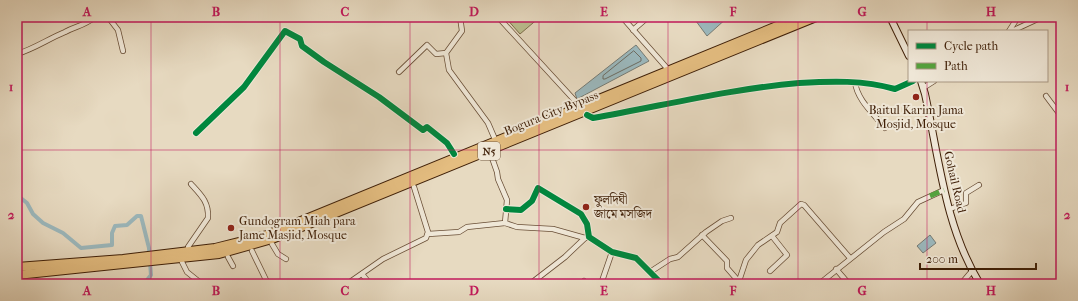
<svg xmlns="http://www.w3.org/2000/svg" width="1078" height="301" viewBox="0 0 1078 301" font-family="'IM FELL French Canon','Noto Serif Bengali',serif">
<rect width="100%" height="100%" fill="#e7dac1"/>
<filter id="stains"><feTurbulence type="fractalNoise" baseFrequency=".005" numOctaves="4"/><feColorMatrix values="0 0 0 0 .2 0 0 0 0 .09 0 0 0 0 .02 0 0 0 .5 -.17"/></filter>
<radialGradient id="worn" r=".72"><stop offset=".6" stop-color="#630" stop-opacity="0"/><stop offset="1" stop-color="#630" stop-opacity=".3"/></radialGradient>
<polygon fill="#bbbe8f" stroke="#7d6e4b" points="505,17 540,17 520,34"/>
<g fill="#9bb8bd" stroke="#767b74">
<polygon points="693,17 728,17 707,36"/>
<polygon points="636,45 649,61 577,99 575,93"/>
<polygon points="930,235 936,243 923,253 917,246"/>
</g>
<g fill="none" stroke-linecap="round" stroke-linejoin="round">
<polygon stroke="#6d6c62" stroke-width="1" points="634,51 641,58 641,61 605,79 603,79 603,76"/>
<polyline stroke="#9bb8bd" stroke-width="4" points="17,195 27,203 33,214 43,223 63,233 81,248 112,245 112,233 115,226 127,225 137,216 141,216 149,248 151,275 144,284"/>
<g stroke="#694e36" stroke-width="6">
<g id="street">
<polyline points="108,17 118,30 123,51"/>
<polyline points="460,17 462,31 446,53 449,70 488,123 494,137"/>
<polyline points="498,17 577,103"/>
<polyline points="622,17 666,67"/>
<polyline points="633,30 648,17"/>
<polyline points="1009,31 1018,17"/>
<polyline points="1012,31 1042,17"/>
<path d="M 17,54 C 34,49 48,39 65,32 C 76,26 84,26 95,17"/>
<polyline points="399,72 427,45 436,54 446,53"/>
<path d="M 855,82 C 857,100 874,114 885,128"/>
<polyline points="923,88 934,81"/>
<polyline points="1046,96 1061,116"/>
<path d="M 587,115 L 593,118 C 662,106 729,89 799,83 C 832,81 863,80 895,89 L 913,81"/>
<polyline points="196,133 244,87 285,31 300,39 302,46 324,62 379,97 423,130 427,127 447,143 454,154"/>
<polyline points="491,155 497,172 498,179 507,200 505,223 517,227 553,229 585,238 589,237"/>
<polyline points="506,209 521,210 532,201 538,188 581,214 587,224 589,237 612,252 636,258 662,284"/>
<polyline points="950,209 966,203 966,193 979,185"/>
<polyline points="428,234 459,232 467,227 505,223"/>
<polyline points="702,235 727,261 727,268 741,284"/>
<polyline points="272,244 278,254 286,259"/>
<path d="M 188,247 L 208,218 C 209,202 201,195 191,184"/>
<polyline points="252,251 268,284"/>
<polyline points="228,257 233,266"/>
<polyline points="182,262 187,272 202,284"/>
<polyline points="836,269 849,284"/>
<polyline points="770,271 787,255 772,236"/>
<polyline points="650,272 670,259 678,257 706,232 722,221 731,218"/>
<polyline points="362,274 370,284"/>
<polyline points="584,281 587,284"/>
<polyline points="739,281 746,260 758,245 777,232 780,223 801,204 804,205 850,258"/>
<polyline points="347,284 383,259 426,238 428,232 414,187"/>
<polyline points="530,284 565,257 585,238"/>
<polyline points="601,284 612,252"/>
<polyline points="819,284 884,232 904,219 918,202 944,190"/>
<polyline points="961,284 972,271"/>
</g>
</g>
<g stroke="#3f1f07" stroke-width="8">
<g id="secondary">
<polyline points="890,17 909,56"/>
<path d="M 921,81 L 925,94 C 939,158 945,227 980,284"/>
</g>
</g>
<g stroke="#3f1f07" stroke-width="10">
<g id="highway">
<polyline points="17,267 123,259 215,248 267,235 799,17"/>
<polyline points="17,275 219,254 272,239 816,17"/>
</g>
</g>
<use href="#street" stroke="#efe7d7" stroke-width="4.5"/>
<use href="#secondary" stroke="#efe7d7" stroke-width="6"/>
<use href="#highway" stroke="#e4bd80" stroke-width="8"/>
<polyline stroke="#54a23d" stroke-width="5" stroke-dasharray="10 5" stroke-linecap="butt" points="930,196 944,190"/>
<g stroke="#efe7d7" stroke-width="8">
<g id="cycleway">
<path d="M 587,115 L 593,118 C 662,106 729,89 799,83 C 832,81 863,80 895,89 L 913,81"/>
<polyline points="196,133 244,87 285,31 300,39 302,46 324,62 379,97 423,130 427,127 447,143 454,154"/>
<polyline points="506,209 521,210 532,201 538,188 581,214 587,224 589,237 612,252 636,258 662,284"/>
</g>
</g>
<use href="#cycleway" stroke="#00873e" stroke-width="6"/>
</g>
<path fill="none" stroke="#c2185b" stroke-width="1" stroke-opacity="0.55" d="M 151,17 L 151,284M 280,17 L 280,284M 410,17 L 410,284M 539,17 L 539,284M 668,17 L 668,284M 798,17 L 798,284M 927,17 L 927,31M 927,81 L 927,284M 17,150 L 1061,150"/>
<g fill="#8f2418" stroke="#efe7d7" stroke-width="1.5">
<circle cx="916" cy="97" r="4"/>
<circle cx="586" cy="207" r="4"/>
<circle cx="231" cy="228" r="4"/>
</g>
<g text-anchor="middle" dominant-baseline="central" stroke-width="4" stroke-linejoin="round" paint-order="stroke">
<rect fill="#efe7d7" stroke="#745b45" stroke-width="1" x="478" y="142" width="22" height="18" rx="3"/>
<g font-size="11" font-weight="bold" fill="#3f1f07">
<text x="489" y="151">N5</text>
</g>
<g font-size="12" fill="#3f1f07" stroke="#efe7d7" text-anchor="start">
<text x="916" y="110" text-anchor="middle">Baitul Karim Jama<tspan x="916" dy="14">Mosjid, Mosque</tspan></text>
<text x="594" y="200">ফুলদিঘী<tspan x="594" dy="14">জামে মসজিদ</tspan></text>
<text x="239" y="221">Gundogram Miah para<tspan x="239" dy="14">Jame Masjid, Mosque</tspan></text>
</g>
<g font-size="12" fill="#3f1f07" stroke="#efe7d7">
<text transform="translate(551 113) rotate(-22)">Bogura City Bypass</text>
<text transform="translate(955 182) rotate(77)">Gohail Road</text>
</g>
</g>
<rect width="1078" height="301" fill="none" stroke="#e7dac1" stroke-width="44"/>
<rect x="908" y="30" width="140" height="52" fill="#efe7d7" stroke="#a99784"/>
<rect x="916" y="43" width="20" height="6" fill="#00873e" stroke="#a99784"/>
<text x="944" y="50" font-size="12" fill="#3f1f07">Cycle path</text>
<rect x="916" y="63" width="20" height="6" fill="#54a23d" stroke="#a99784"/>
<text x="944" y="70" font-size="12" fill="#3f1f07">Path</text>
<path d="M920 263v6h116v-6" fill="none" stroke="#3f1f07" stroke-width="2"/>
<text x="926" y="263" font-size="12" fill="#3f1f07" stroke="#efe7d7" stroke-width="3" paint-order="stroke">200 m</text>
<rect x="22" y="22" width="1034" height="257" fill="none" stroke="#c2185b" stroke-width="1.5"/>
<g font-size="13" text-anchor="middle" font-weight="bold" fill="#c2185b">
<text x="87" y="16">A</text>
<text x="216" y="16">B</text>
<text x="345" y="16">C</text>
<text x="474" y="16">D</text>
<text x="604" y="16">E</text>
<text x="733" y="16">F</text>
<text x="862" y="16">G</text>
<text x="991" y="16">H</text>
<text x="11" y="91">1</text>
<text x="1067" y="91">1</text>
<text x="11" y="219">2</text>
<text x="1067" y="219">2</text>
<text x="87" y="295">A</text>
<text x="216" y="295">B</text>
<text x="345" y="295">C</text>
<text x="474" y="295">D</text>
<text x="604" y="295">E</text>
<text x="733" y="295">F</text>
<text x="862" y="295">G</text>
<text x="991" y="295">H</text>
</g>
<rect width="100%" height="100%" filter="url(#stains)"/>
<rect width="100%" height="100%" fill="url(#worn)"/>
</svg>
